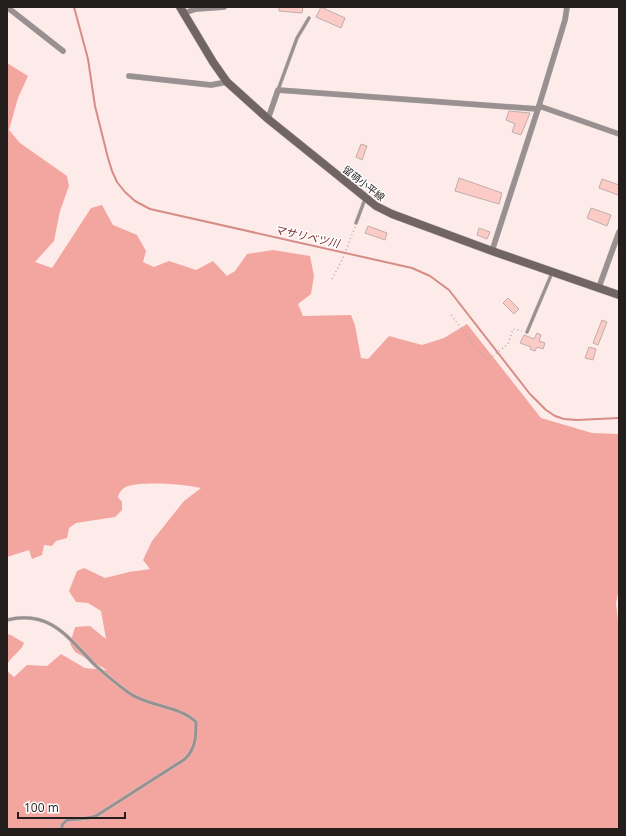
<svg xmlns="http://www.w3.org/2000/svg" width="626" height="836" viewBox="0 0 626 836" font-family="'Open Sans','Noto Sans JP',sans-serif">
<rect width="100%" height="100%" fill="#fdebe9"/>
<g fill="#f3a69f">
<path d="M 7,63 L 28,76 L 18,98 L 9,130 L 20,143 L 67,176 L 69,186 L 60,211 L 54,241 L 35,262 L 52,268 L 91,208 L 102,205 L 113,225 L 137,235 L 146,251 L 143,262 L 154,267 L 169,261 L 196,270 L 213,261 L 227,276 L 235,271 L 247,254 L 273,250 L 310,256 L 314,276 L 311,294 L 298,304 L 303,316 L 351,315 L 355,325 L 361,358 L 368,359 L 389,336 L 422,345 L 444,338 L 467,324 L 541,418 L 592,433 L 619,434 L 619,588 L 616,603 L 619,630 L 619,829 L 7,829 L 7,671 L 14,677 L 27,665 L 47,666 L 61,654 L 85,668 L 107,670 L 75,652 L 70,644 L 75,627 L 90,626 L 106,639 L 101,611 L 88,603 L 76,602 L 69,591 L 77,571 L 84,568 L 105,578 L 129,572 L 150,569 L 143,560 L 152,541 L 184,501 L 201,488 C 184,484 144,481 128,486 C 124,487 119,492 118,497 L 122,502 L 122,510 L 115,517 L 76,523 L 69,528 L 67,538 L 56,541 L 52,546 L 44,545 L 42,555 L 32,559 L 29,550 L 7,557 Z"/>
<path d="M 7,634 L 11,635 L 24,643 C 21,652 11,656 7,665 Z"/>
</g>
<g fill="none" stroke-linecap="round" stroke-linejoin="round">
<polyline stroke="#d78c86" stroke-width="2" points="74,7 88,59 95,106 108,158 112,171 117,182 125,192 135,201 150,209 412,268 430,276 449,290 530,394 546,410 555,416 564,419 577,420 619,418"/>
</g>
<g fill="#fccbc6" stroke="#bfaeac">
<polygon points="279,7 303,7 302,13 279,11"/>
<polygon points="321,7 345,18 341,28 316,17"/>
<polygon points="509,111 530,113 521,135 512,132 515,124 506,120"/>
<polygon points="361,144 367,146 362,160 356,157"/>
<polygon points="459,178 502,193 499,204 455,191"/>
<polygon points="602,179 619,185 618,195 599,188"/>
<polygon points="591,208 611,215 607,226 587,218"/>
<polygon points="368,226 387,233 385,240 365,233"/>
<polygon points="479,228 490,232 487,239 477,235"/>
<polygon points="508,298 519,309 514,314 503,303"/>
<polygon points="602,320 607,322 598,345 593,343"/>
<polygon points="537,333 541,335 539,341 545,343 543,349 537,347 535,351 530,349 531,347 520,343 524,335 534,339"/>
<polygon points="589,347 596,349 593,360 585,358"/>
</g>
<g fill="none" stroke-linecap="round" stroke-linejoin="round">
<g stroke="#d6c6c4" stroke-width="4">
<g id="service">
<polyline points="278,90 297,38 309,18"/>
<polyline points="356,223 365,199"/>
<polyline points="527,332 552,273"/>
<path d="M 7,620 C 51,609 69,639 96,666 C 106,675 118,685 129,693 C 149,707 178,705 196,722 C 196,736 196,748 185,759 L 96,816 C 86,820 77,818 67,820 L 62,825 L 62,829"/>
</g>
</g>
<g stroke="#d6c6c4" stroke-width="6">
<g id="minor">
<polyline points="7,7 63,51"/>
<polyline points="184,13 196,9 224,7"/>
<polyline points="129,76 211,85 227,82"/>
<polyline points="539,106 619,134"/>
<polyline points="268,119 278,90 538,109"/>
<polyline points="492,251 538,109 565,20 567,7"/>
<polyline points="599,287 619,232"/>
</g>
</g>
<g stroke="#d6c6c4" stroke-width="9">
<polyline id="secondary" points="180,7 213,62 227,82 268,119 376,206 392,214 492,251 619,295"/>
</g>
<g stroke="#b5a7a5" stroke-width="1.5" stroke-dasharray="1 3" stroke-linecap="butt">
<polyline points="332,279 343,258 355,227"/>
<polyline points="451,315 484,358 489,359 508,344 513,329 522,331"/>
</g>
<use href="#service" stroke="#999191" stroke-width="3"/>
<use href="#minor" stroke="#999191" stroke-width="5.5"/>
<use href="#secondary" stroke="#706564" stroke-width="8"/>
</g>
<g text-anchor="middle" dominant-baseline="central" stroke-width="3" stroke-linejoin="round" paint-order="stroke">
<g font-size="10" fill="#241e1d" stroke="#fff">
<text transform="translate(364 183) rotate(38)">留萌小平線</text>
</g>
<g font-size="11" font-style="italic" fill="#812927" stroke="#fff">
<text transform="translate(307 236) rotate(13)">マサリベツ川</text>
</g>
</g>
<rect width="626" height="836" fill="none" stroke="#241e1d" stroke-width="16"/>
<path d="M18 812v6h107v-6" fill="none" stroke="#241e1d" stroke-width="2"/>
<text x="24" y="812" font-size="12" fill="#241e1d" stroke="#ffffff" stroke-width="3" paint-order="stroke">100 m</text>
</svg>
